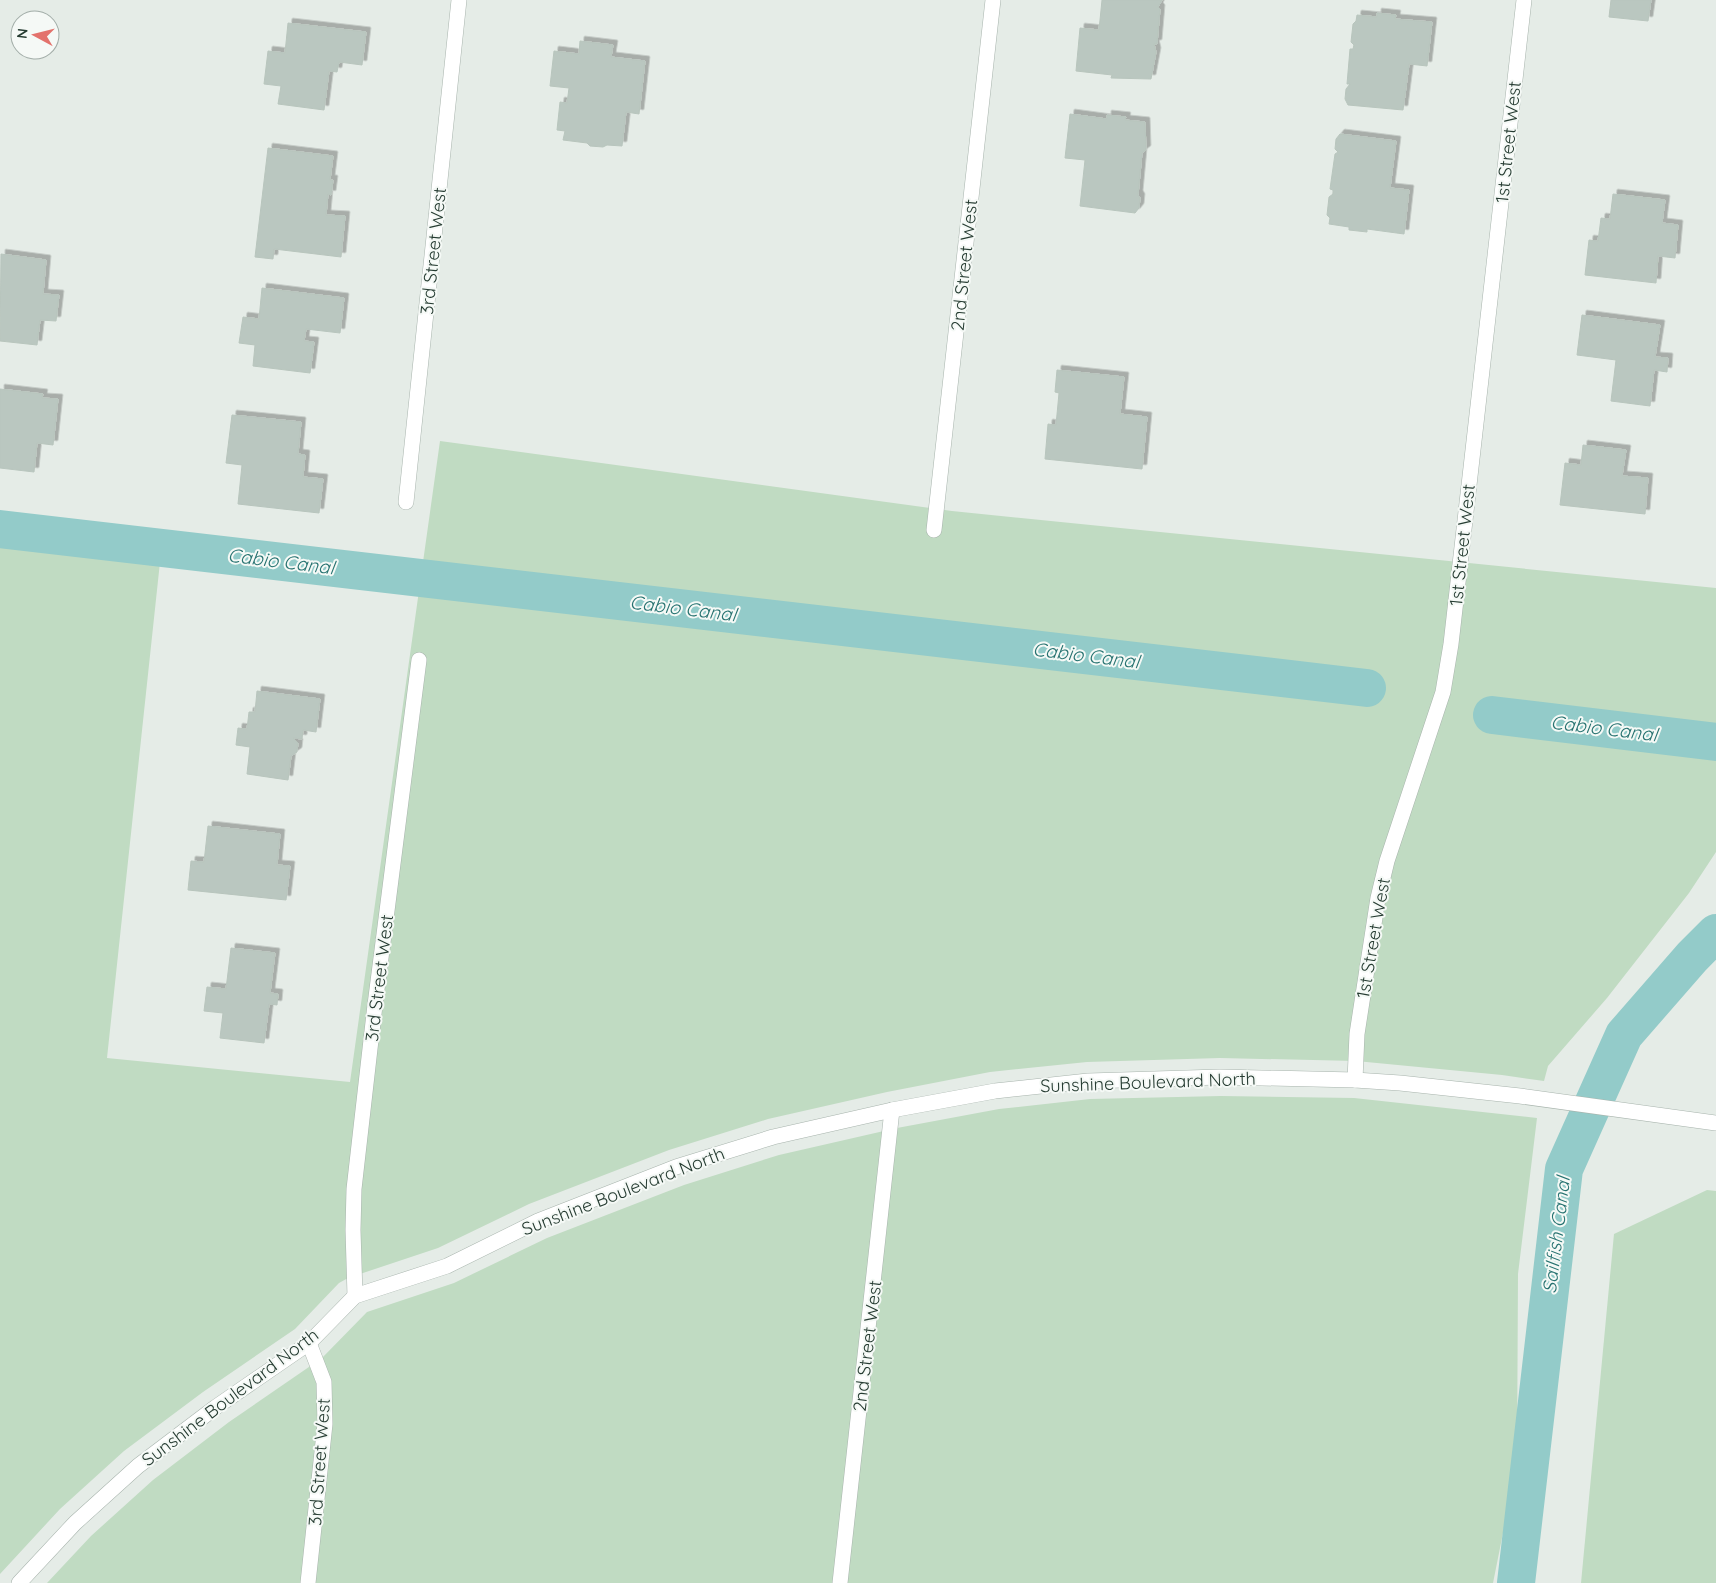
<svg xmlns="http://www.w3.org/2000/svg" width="1716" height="1583" viewBox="0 0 1716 1583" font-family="Quicksand,sans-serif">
<defs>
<filter id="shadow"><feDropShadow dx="4.5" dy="-4.5" stdDeviation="0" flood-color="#0004"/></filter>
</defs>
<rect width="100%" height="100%" fill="#e5ece7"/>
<g fill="#c0dbc2">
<polygon points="440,441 952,511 1716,588 1716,852 1689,893 1607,998 1548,1066 1544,1081 1502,1075 1356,1061 1220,1058 1087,1062 990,1072 887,1092 768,1119 669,1150 529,1204 438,1248 348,1278 339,1283 295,1329 203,1392 124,1451 60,1509 0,1574 0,538 160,562 107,1058 350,1082"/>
<polygon points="1221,1096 1354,1098 1537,1118 1518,1274 1517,1463 1493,1583 47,1583 91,1536 153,1480 229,1422 322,1358 367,1312 454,1283 547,1238 684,1185 779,1155 897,1128 999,1109 1090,1099"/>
<polygon points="1707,1190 1716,1191 1716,1583 1581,1583 1614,1234"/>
</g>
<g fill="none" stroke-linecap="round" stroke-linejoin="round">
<g stroke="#93cbc9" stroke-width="38">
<polyline points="0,529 1367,688"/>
<polyline points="1492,715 1716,742"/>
<polyline points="1516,1583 1564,1169 1624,1035 1692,957 1716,933"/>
</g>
</g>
<g fill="#bac7c0" stroke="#b8c5bd" filter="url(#shadow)">
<polygon points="1102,0 1162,0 1158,7 1160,9 1157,44 1154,44 1156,52 1151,79 1111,78 1112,75 1076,71 1080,28 1099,30"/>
<polygon points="1611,0 1651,0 1648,21 1609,17"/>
<polygon points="1377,13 1396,15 1395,19 1432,22 1427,66 1409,64 1403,110 1348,105 1345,99 1346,89 1350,84 1347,84 1350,49 1353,49 1354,45 1351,42 1353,24 1356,21 1357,15 1377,17"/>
<polygon points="288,23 366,32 362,65 339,62 337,72 329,71 324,110 278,104 281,86 264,84 268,51 285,53"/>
<polygon points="580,41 613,45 611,57 645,61 639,114 626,112 622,146 607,145 603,147 590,146 587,143 563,140 565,131 557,130 560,102 567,103 569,88 550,86 554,51 579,54"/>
<polygon points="1070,114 1107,119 1107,115 1126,117 1125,120 1145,122 1146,150 1142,153 1138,195 1140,198 1139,208 1135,213 1080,206 1085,160 1065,158"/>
<polygon points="1340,134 1396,141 1390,188 1409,190 1404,234 1367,229 1367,232 1349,230 1349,227 1329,224 1330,218 1327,215 1329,197 1333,194 1333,190 1330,189 1335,154 1338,152 1335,149 1336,139"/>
<polygon points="268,148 333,156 330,180 333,180 331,195 328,194 326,215 345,216 341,257 274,249 273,259 255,257"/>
<polygon points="1613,194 1665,200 1662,223 1678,225 1675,258 1658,256 1656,283 1585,275 1589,240 1598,241 1601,218 1610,219"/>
<polygon points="1,254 46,260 43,294 59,295 56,321 40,320 37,345 0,341"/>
<polygon points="262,288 344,298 340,333 306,329 304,341 314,342 310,373 253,366 255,345 239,343 243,317 259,319"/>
<polygon points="1582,315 1660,325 1655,357 1668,358 1667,372 1654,370 1650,406 1611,401 1616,360 1577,355"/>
<polygon points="1057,370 1124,377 1120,414 1147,417 1142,469 1045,459 1048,424 1056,425 1059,393 1055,392"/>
<polygon points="0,389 43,394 42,398 58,399 53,445 37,443 34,472 0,468"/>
<polygon points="232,415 301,422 298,454 305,455 303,477 323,479 319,513 238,504 242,465 226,463"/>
<polygon points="1583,445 1626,450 1622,476 1648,478 1645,514 1560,505 1565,463 1581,465"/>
<polygon points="257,691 320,699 316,732 303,730 302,739 293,738 298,743 297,752 291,756 288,780 247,774 250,747 236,745 238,728 247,729 249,712 255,712"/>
<polygon points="208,826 280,834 277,865 290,866 286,900 188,890 191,861 204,862"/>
<polygon points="231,948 275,953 270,993 278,994 277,1005 269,1004 264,1043 220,1038 223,1013 204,1011 207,987 226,989"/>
</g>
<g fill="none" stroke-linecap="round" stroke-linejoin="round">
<g stroke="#a8b4ad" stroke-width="16">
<g id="minor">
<polyline points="406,502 459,0"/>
<polyline points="934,530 993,0"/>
<polyline points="1355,1080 1357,1034 1378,898 1387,861 1443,692 1451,644 1524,0"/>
<polyline points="355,1296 353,1230 354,1189 375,1005 419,660"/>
<polyline points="19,1583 75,1523 138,1466 216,1407 309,1343 355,1296 447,1266 538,1221 676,1167 773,1137 892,1110 995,1091 1088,1081 1220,1077 1355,1080 1400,1083 1520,1096 1716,1123"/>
<polyline points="308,1583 325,1424 324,1382 309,1343"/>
<polyline points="840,1583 892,1110"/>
</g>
</g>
<use href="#minor" stroke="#fff" stroke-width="15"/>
</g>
<g text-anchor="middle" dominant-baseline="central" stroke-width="4" stroke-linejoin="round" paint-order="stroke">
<g font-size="18" fill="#263c32" stroke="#f5f9f6">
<text transform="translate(1508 142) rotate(-84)">1st Street West</text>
<text transform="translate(433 251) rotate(-84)">3rd Street West</text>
<text transform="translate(964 265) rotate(-84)">2nd Street West</text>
<text transform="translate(1462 545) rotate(-84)">1st Street West</text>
<text transform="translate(1373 938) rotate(-80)">1st Street West</text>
<text transform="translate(379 978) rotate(-83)">3rd Street West</text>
<text transform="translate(1148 1082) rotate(-2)">Sunshine Boulevard North</text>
<text transform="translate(623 1191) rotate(-21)">Sunshine Boulevard North</text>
<text transform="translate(867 1346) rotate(-83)">2nd Street West</text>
<text transform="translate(230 1397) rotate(-37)">Sunshine Boulevard North</text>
<text transform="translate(319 1462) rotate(-86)">3rd Street West</text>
</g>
<g font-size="19" font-style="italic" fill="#267270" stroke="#f5f9f6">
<text transform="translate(281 561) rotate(7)">Cabio Canal</text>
<text transform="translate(683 608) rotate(7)">Cabio Canal</text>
<text transform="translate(1086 655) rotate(7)">Cabio Canal</text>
<text transform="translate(1604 728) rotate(7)">Cabio Canal</text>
<text transform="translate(1556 1235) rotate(-83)">Sailfish Canal</text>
</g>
</g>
<g transform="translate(35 35) rotate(277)"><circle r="24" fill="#f5f9f6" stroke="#a2ada8"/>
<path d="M0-4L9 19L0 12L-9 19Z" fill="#e3726c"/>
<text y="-8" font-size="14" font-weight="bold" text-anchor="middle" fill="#263c32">N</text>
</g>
</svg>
